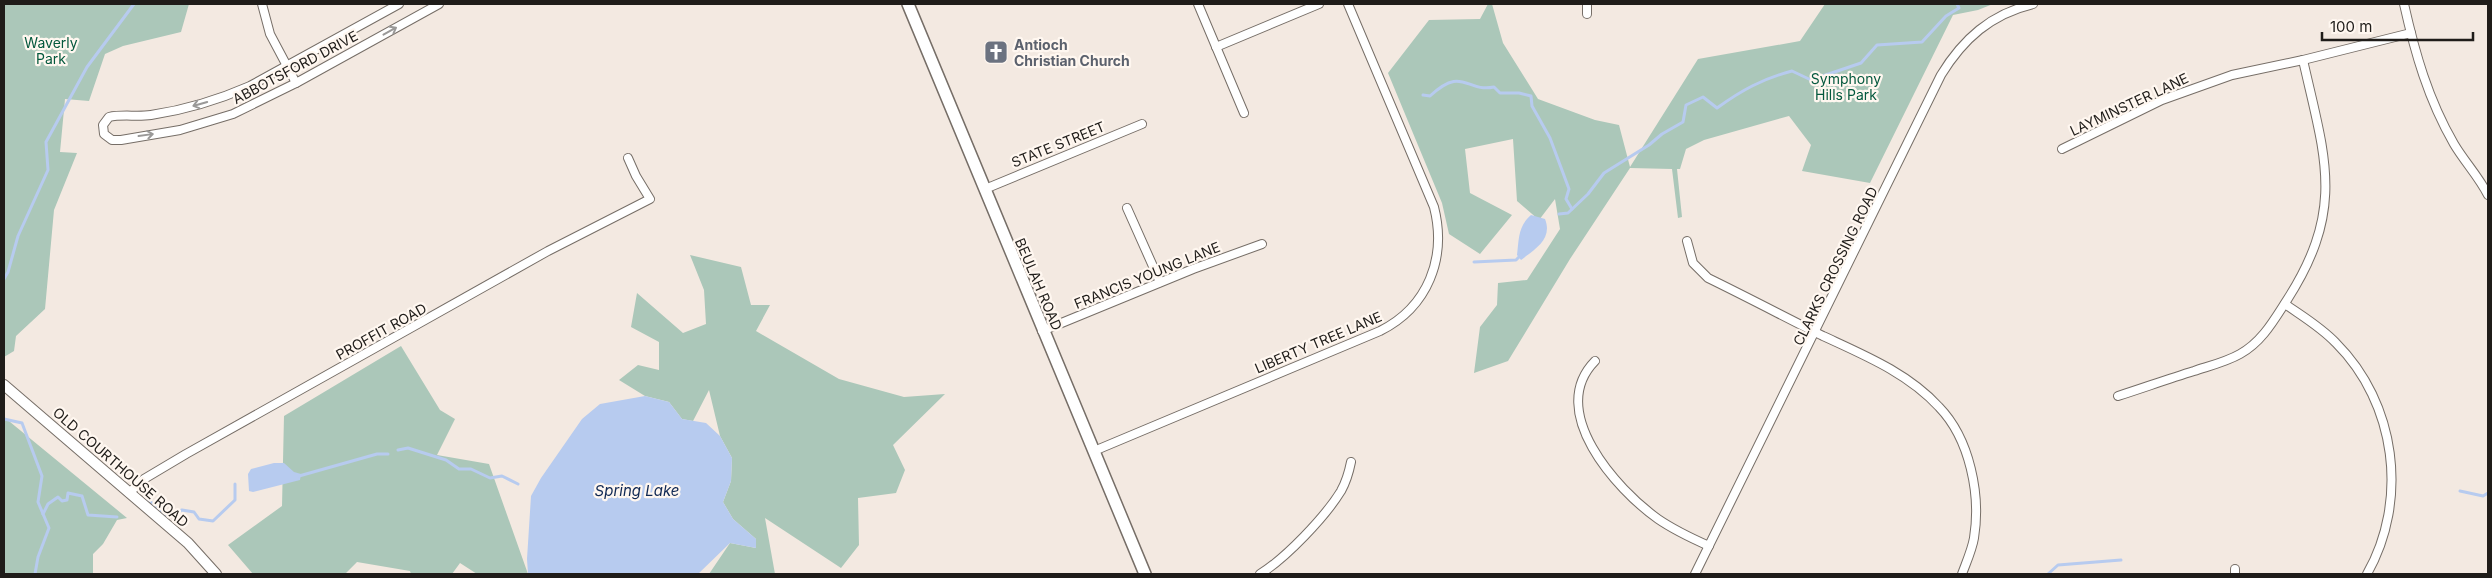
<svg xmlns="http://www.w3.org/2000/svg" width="2492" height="578" viewBox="0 0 2492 578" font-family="Inter,sans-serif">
<rect width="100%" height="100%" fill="#f3e9e1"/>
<g fill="#abc7b9">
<polygon points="4,4 189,4 181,32 123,46 105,54 89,101 65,99 60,152 77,153 54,210 45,309 16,336 14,351 4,357"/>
<polygon points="1488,4 1492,4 1503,43 1538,99 1595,120 1619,125 1630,167 1698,59 1800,41 1825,4 1993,4 1978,10 1953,15 1870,183 1802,171 1811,145 1789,116 1704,140 1686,149 1680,169 1677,169 1682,217 1678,218 1672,169 1630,168 1570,259 1508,361 1474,373 1480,327 1497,305 1498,283 1527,280 1560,229 1555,199 1539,220 1517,201 1513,139 1465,149 1470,193 1512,215 1480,254 1449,234 1442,203 1388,73 1429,20 1480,19"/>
<polygon points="690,255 741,267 751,305 770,305 756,331 839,379 904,397 945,394 893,445 905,470 896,493 858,498 859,545 841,568 765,518 775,574 709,574 730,543 756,548 756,539 733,519 723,502 731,481 732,458 720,436 709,390 693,421 682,419 669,402 645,396 619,380 638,365 659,370 659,342 631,327 637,293 683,333 706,324 704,290"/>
<polygon points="401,346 440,410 455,419 437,455 489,464 528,574 477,574 460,563 452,574 411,574 410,571 357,562 345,574 253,574 228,545 282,506 284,416"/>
<polygon points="4,417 127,518 117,520 103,544 93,554 93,574 4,574"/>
</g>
<g fill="#b7cbef">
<path d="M 1531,215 L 1545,219 C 1553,239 1535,249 1521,260 L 1517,255 C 1519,239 1518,226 1531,215 Z"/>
<polygon points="645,396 669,402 682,419 706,423 720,436 732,458 731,481 723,502 733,519 756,539 756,548 730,543 698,574 528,574 527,559 531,496 541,478 582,419 600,404"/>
<polygon points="274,463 284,463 294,472 301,474 300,480 253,492 249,491 248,474 251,469"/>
</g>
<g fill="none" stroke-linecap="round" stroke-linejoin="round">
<g stroke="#b7cbef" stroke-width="3">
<path d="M 1423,95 L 1430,96 C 1463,65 1466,93 1494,87 L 1500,93 L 1519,93 L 1531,96 L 1532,106 L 1550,138 L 1569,189 L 1566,199 L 1572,209"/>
<path d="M 1559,214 L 1568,213 L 1588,194 L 1604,173 L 1649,145 L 1662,134 L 1683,122 L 1686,105 L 1703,97 L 1717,108 C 1742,90 1762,79 1792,71 L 1811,80 L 1861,63 L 1877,45 L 1922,42 L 1946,16 L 1959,8 L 1957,4"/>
<polyline points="1474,262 1516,260 1521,255"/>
<polyline points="4,279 8,272 18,236 48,170 46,142 87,67 134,4"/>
<polyline points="4,419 22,423 42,476 38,502 49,528 38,557 35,574"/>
<polyline points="398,450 408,448 446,460 459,469 471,469 490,478 502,476 518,484"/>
<polyline points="299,476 377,454 388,454"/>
<polyline points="2460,491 2483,496 2488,493"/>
<polyline points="148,500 168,516 182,510 194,512 199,519 213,521 235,500 235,484"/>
<polyline points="43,514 48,504 58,497 62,501 67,500 68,493 82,496 88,515 117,517"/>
<polyline points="2048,574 2058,565 2121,560"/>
</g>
<g stroke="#766e67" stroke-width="10">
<g id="minor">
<polyline points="262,4 270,34 296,83"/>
<path d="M 399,4 L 250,86 C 218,100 185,110 151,115 C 137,117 122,114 109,117 L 103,125 L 104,134 L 112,140 L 121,140 L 180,130 L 233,114 L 296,83 L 439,4"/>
<polyline points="1198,4 1244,113"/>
<path d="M 2404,4 C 2415,53 2428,99 2454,144 C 2464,161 2479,177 2488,195"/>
<polyline points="1587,14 1587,4"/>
<polyline points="1216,47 1319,4"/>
<polyline points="2062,149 2162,100 2232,75 2303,60 2411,33"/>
<polyline points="985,189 1142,124"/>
<polyline points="1127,208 1160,282"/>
<path d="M 1687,241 L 1693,263 L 1708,278 C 1747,297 1785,317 1823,336 C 1864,355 1908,373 1939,407 C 1970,439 1981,495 1974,538 C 1972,550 1966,563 1962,574"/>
<path d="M 2285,304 C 2302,316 2321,327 2336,343 C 2396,403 2409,500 2367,574"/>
<polyline points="1042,331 1193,269 1262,244"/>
<path d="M 1595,361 C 1546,411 1616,489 1658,519 C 1674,530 1691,538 1709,546"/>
<path d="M 2118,396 C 2143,388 2168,379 2194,371 C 2209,366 2226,362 2240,354 C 2262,342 2274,320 2287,300 C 2346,208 2325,158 2303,60"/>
<path d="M 1094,451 L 1380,331 C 1428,307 1447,258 1434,207 L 1348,4"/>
<polyline points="129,493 144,479 186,454 548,251 650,199 636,176 628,158"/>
<polyline points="2235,569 2235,574"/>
<path d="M 1260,574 C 1286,558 1325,517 1341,491 C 1346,482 1349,472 1351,462"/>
<path d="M 1695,574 L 1941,75 C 1963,39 1991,14 2033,4"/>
</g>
</g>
<g stroke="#766e67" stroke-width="12">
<polyline id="tertiary" points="4,385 188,543 216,574"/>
</g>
<g stroke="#766e67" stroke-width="14">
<polyline id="secondary" points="908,4 1145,574"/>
</g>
<use href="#minor" stroke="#fff" stroke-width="8"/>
<use href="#tertiary" stroke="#fff" stroke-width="10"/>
<use href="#secondary" stroke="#fff" stroke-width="11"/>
</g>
<defs><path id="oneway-shaft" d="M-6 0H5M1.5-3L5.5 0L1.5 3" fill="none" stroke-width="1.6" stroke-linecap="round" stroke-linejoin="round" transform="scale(1.25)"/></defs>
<g stroke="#9a9998">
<use href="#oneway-shaft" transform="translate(390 31) rotate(-29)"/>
<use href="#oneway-shaft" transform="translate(200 104) rotate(164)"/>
<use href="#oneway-shaft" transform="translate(146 135) rotate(-8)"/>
</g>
<defs>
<g id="church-square" transform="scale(1.25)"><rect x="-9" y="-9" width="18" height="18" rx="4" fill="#6b7280" stroke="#fff7f0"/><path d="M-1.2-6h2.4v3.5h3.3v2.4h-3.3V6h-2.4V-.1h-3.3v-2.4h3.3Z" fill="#fff"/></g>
</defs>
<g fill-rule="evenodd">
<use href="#church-square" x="996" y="52"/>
</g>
<g text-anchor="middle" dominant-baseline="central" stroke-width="4.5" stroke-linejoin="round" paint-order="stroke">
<g font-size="14" fill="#04583d" stroke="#fff7f0">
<text x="51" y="42">Waverly<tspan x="51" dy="16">Park</tspan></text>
<text x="1846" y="78">Symphony<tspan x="1846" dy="16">Hills Park</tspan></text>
</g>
<g font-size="14" font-weight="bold" fill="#5b616d" stroke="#fff7f0" text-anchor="start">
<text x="1014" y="44">Antioch<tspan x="1014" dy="16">Christian Church</tspan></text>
</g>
<g font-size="14" fill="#1f1c19" stroke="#fff7f0">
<text transform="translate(295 67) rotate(-28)">ABBOTSFORD DRIVE</text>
<text transform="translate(2129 104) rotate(-25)">LAYMINSTER LANE</text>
<text transform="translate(1058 144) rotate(-22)">STATE STREET</text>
<text transform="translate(1835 266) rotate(-64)">CLARKS CROSSING ROAD</text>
<text transform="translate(1147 275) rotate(-22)">FRANCIS YOUNG LANE</text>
<text transform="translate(1039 284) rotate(67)">BEULAH ROAD</text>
<text transform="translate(381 331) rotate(-29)">PROFFIT ROAD</text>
<text transform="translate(1318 342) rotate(-23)">LIBERTY TREE LANE</text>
<text transform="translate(121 467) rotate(41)">OLD COURTHOUSE ROAD</text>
</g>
<g font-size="15" font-style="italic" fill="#112954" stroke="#fff7f0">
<text x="637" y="490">Spring Lake</text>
</g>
</g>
<rect width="2492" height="578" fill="none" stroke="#1f1c19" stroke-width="10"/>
<path d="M2322 32v8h151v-8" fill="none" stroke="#1f1c19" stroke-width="2.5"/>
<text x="2330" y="32" font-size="15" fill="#1f1c19" stroke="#fff7f0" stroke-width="4" paint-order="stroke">100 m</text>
</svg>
